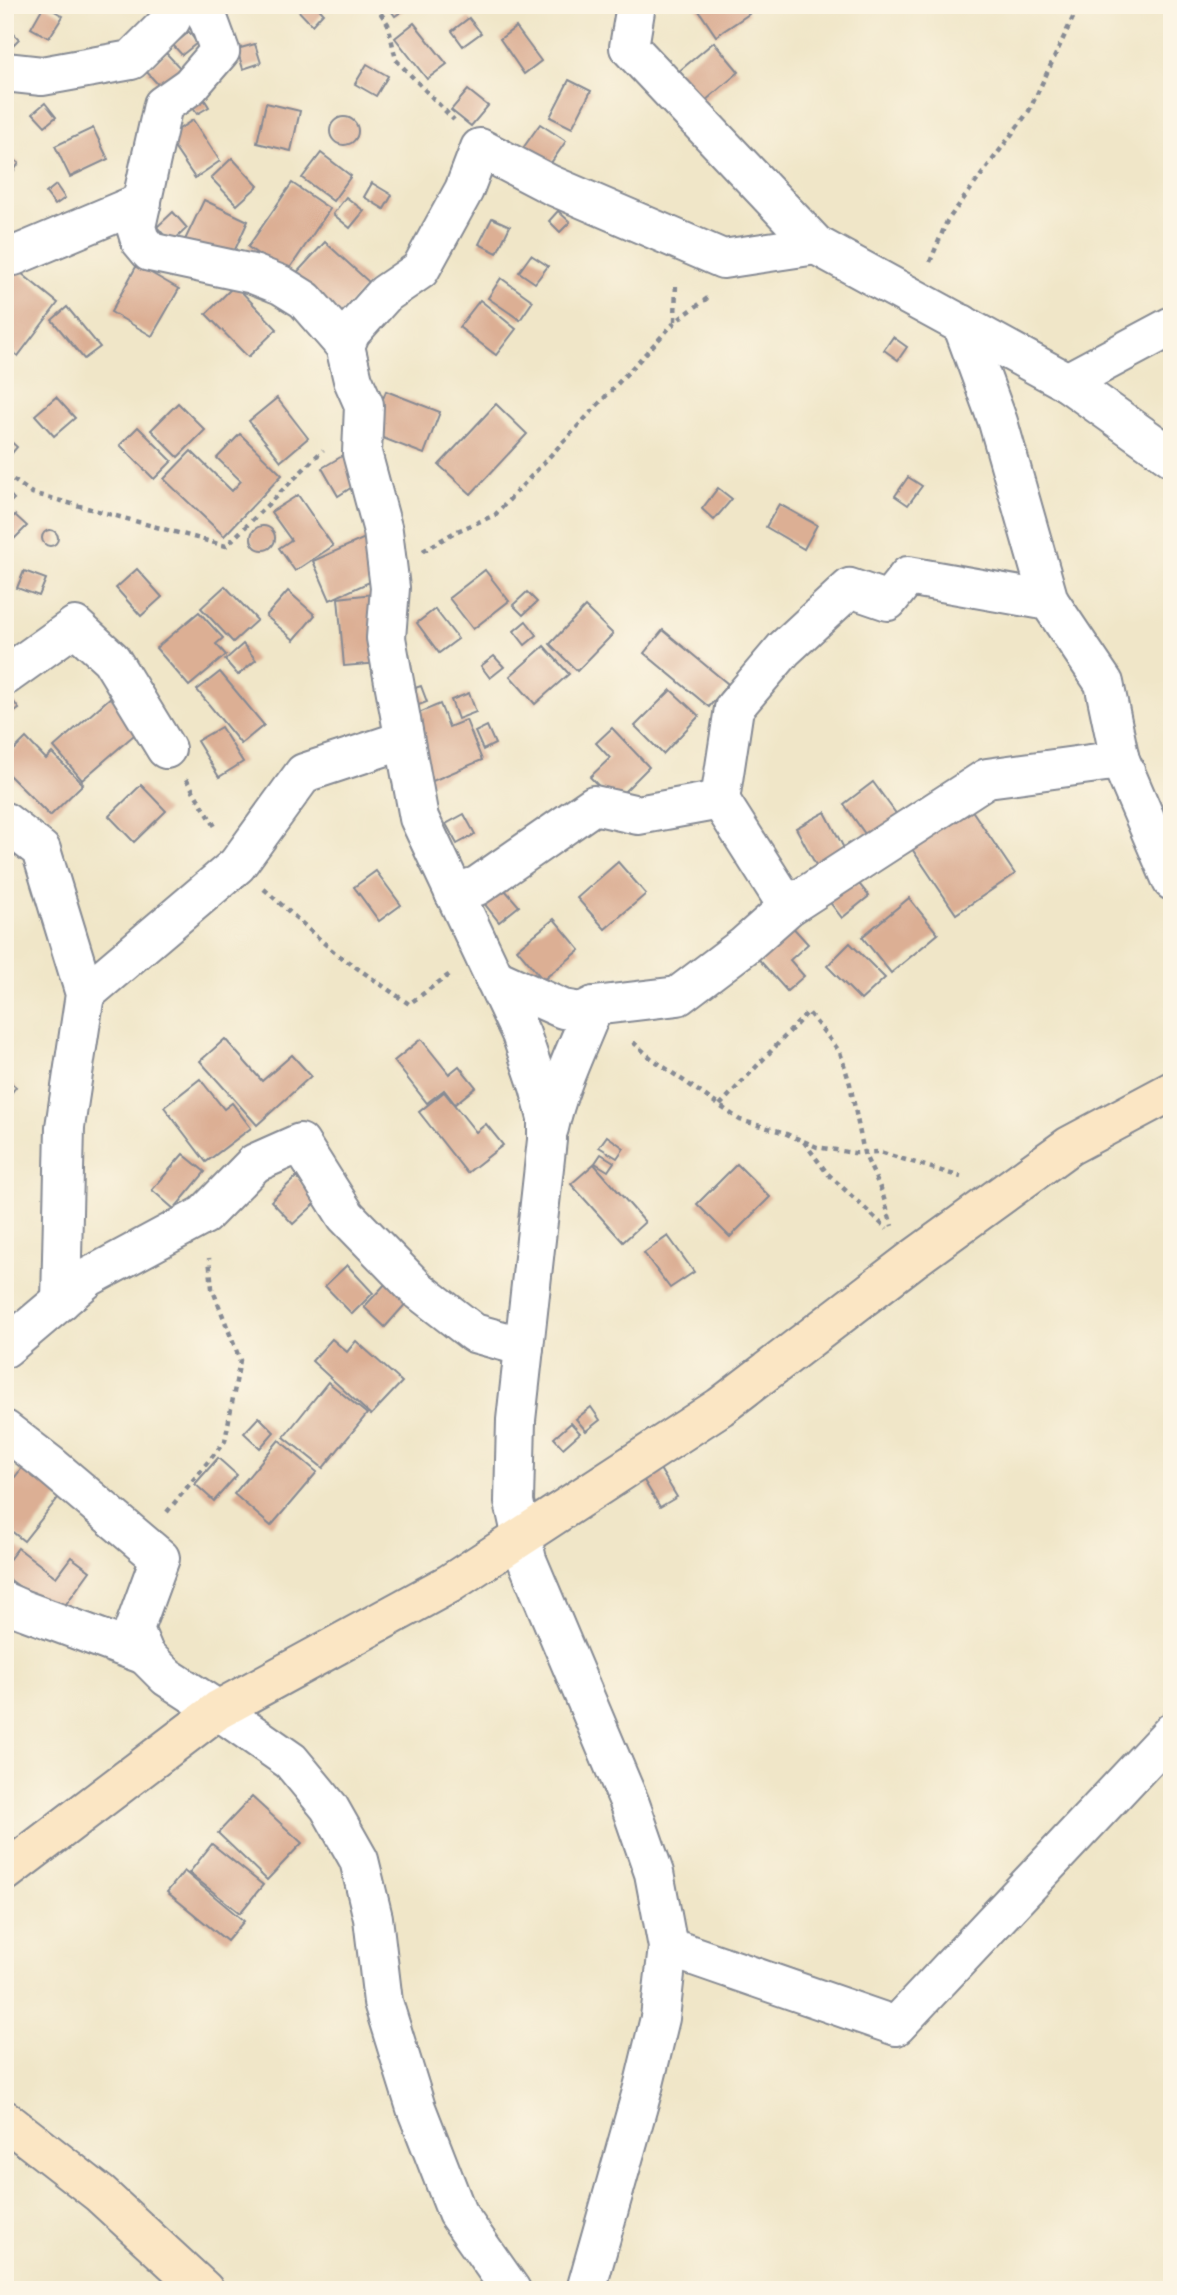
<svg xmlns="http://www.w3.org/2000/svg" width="1177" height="2295" viewBox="0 0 1177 2295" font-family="Pangolin,sans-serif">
<rect width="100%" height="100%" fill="#fcf5e5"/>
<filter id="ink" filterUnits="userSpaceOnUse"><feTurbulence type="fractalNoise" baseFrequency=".0143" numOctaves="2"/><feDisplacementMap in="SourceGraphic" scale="14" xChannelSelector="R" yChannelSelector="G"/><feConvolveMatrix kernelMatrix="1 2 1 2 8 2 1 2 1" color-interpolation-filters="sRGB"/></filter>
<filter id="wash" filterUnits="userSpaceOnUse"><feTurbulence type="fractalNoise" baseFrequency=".00686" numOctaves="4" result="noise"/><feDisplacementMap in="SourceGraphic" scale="28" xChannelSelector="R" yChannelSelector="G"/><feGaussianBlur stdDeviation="1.57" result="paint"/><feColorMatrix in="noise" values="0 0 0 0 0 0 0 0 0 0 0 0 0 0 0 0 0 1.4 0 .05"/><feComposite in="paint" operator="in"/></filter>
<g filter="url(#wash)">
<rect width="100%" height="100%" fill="#f0e6c8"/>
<g id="blocks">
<g fill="#dcaf94">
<polygon points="44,5 63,16 49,38 31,28"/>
<polygon points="293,5 316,5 323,13 312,25"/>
<polygon points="387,5 411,5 395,16"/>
<polygon points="695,5 743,5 749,14 716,36"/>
<polygon points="469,18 481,33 463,46 452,31"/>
<polygon points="414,23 447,64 427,79 395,38"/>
<polygon points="5,25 19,39 5,53"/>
<polygon points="516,27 541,61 524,74 500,39"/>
<polygon points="189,32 197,43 182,55 173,45"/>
<polygon points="714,42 739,72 698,107 672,77"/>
<polygon points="255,44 261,63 243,69 237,49"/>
<polygon points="166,53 183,71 163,90 146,71"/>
<polygon points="367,64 388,76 376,96 355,84"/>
<polygon points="569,80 591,91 572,128 550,117"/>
<polygon points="468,90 488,106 471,126 451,110"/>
<polygon points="201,94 209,107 197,114 189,102"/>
<polygon points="45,103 56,117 45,126 33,113"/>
<polygon points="266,103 300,111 291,151 257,143"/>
<circle cx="344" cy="131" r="14"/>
<polygon points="193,120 220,161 195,178 167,137"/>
<polygon points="540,124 566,141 542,176 516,158"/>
<polygon points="93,128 108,159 70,177 55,146"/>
<polygon points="321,153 351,176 333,201 302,178"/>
<polygon points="5,154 19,163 5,184"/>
<polygon points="232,158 258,186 237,205 211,178"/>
<polygon points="292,183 330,209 286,274 248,247"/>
<polygon points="372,183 392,195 384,209 364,197"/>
<polygon points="56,185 65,198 55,205 46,193"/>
<polygon points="346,197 364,211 350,228 333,214"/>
<polygon points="204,200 248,221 229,263 184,242"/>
<polygon points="558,211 570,222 560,232 549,221"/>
<polygon points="173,212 187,228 171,243 157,227"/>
<polygon points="492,218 510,226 497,253 479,244"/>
<polygon points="325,242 369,282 336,320 291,279"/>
<polygon points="531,255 548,266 535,283 519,272"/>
<polygon points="137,265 179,289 152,336 111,312"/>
<polygon points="16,269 58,303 18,356 5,346 5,283"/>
<polygon points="501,278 533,301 520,320 488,298"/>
<polygon points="235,285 277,329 248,357 206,314"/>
<polygon points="480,300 516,329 496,355 459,327"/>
<polygon points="67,307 100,347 84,359 52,320"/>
<polygon points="893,337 907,347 898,360 884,350"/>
<polygon points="386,391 440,412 424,454 370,433"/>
<polygon points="56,397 75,418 54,436 35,415"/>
<polygon points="277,398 308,438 281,461 249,421"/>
<polygon points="178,403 205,430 178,457 151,430"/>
<polygon points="496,404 527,434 471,494 439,465"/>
<polygon points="138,427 172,461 154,479 120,445"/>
<polygon points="240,434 282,475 224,536 164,479 191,451 232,491 241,481 217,458"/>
<polygon points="7,438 17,447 8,458 5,456"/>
<polygon points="344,455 360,482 338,496 322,468"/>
<polygon points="908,477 922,486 908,505 895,496"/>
<polygon points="718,488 732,499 714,520 702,509"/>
<polygon points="5,489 14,499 5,507"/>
<polygon points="298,495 333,546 295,571 279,548 291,540 271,512"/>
<polygon points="779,504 817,525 804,549 766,527"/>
<polygon points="15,515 27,526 14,539 5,530 5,525"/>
<circle cx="263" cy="538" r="12"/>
<circle cx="50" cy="538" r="8"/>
<polygon points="365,538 383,576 330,600 313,561"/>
<polygon points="137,569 162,597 141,616 116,588"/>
<polygon points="485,570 509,601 473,629 449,598"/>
<polygon points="24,571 46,579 39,596 17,588"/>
<polygon points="225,586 257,620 233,642 201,608"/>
<polygon points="288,591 315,615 294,640 266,616"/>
<polygon points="527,592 537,602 523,615 513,605"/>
<polygon points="373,594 380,663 344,666 338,598"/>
<polygon points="585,607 613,634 577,671 550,644"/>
<polygon points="435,609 458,639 439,653 417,623"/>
<polygon points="199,612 223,638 216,644 226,655 189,686 156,648"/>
<polygon points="526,621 537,635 525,645 514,631"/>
<polygon points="663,630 728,684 709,707 644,653"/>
<polygon points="243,644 256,660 238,675 225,660"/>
<polygon points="544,646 569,674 535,704 510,676"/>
<polygon points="494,656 504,667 490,678 481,666"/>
<polygon points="220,672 264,725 241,744 197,690"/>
<polygon points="421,686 427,702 408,709 403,692"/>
<polygon points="5,690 19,709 5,719"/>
<polygon points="671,690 699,716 663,754 635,726"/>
<polygon points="469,693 476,712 458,719 451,700"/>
<polygon points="112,696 141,729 82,780 54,747"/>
<polygon points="440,704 449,727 466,720 482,760 428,783 402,720"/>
<polygon points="487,726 495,744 483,750 475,732"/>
<polygon points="221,727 243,762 219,777 197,741"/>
<polygon points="612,728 649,767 614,802 590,777 610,758 596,743"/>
<polygon points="26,738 46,759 52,753 83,784 50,816 5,771 5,759"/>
<polygon points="873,782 900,819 870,841 844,804"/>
<polygon points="141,785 166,811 134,842 109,816"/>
<polygon points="967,803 1015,874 956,914 908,843"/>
<polygon points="825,812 846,852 817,867 796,828"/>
<polygon points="464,814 475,834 457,844 446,824"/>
<polygon points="618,862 646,894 605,929 577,898"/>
<polygon points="376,871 401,905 379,921 354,887"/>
<polygon points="852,875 869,896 842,918 825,896"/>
<polygon points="498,882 519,906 499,922 480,898"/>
<polygon points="909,898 938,934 891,973 862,937"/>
<polygon points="554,919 580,950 543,980 517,949"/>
<polygon points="788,922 808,944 790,960 804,976 787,991 754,954"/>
<polygon points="850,943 885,978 861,1000 827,966"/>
<polygon points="225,1039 262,1081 292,1055 311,1076 257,1125 200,1061"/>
<polygon points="421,1039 449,1074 459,1066 476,1087 455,1104 444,1090 427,1103 394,1061"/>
<polygon points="5,1078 16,1087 5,1101"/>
<polygon points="200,1079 224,1109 232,1103 251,1128 206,1162 164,1107"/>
<polygon points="444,1092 476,1132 486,1124 503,1145 467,1173 419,1112"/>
<polygon points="607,1136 624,1148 617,1158 599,1147"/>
<polygon points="183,1154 205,1172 174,1209 152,1190"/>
<polygon points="601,1154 614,1162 608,1171 595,1163"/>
<polygon points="594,1164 645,1222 623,1242 571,1184"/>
<polygon points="737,1164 770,1197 730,1237 697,1204"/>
<polygon points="296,1177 318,1201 293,1224 271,1201"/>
<polygon points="668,1236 694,1272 670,1288 644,1253"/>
<polygon points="347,1265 373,1293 352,1314 325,1286"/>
<polygon points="388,1281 409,1300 385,1327 364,1307"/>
<polygon points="332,1339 347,1352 356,1341 402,1382 371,1415 312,1361"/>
<polygon points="328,1382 367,1414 323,1468 284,1437"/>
<polygon points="591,1407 600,1420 586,1431 576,1419"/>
<polygon points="259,1417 274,1432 260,1448 244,1433"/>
<polygon points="571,1423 580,1433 563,1448 554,1438"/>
<polygon points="279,1440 317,1472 271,1526 234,1494"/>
<polygon points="218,1458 237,1475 214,1501 195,1484"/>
<polygon points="25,1464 62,1493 24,1541 5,1526 5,1490"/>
<polygon points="660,1469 677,1497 660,1507 643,1479"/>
<polygon points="18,1548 56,1577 71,1557 90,1571 58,1615 5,1576 5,1565"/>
<polygon points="252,1797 302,1843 267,1880 218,1833"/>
<polygon points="212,1844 263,1885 240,1913 189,1873"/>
<polygon points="184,1871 244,1921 227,1941 167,1892"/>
</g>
</g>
</g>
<g filter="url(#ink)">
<use href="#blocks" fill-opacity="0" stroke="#868a93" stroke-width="2"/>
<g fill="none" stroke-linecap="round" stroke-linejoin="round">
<g stroke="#868a93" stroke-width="42">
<g id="street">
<polyline points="200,5 209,21 220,51 190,86 163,105 136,227 140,240 150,252 253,274 281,285 305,300 345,346 353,380 364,405 362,453 383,531 390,588 386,638 419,818 521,1034 539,1087 547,1118 547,1140 516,1420 514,1502 527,1560 630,1804 654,1873 668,1947 660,2018 643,2088 586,2290"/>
<polyline points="636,5 629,47 816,245 1067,382 1172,457"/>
<polyline points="5,72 42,76 131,60 171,20 178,5"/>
<polyline points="5,252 14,256 142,202"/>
<polyline points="962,324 998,422 1049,601 1104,683 1120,760 1172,881"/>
<polyline points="345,346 351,332 385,294 420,270 464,190 480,148 551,185 723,259 816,245"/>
<polyline points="1067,382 1172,326"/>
<polyline points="5,676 75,626 111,659 166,749"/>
<polyline points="720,800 788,907"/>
<polyline points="5,822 41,850 85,994 65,1127 61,1301"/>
<polyline points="454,893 477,886 594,805 638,815 720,800 734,708 784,649 850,588 888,601 908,576 1049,601"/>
<polyline points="494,978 563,1009 581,1012 594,1006 678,996 744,946 788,907 987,778 1120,760"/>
<polyline points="85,994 237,865 304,773 404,740"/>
<path d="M 549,1128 C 558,1086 578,1046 594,1006"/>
<polyline points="5,1348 89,1277 204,1215 255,1163 300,1143 346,1216 417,1289 474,1333 524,1347"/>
<polyline points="5,1430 49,1464 160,1558 134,1629 145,1655 167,1677 218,1710 291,1761 329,1807 359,1860 373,1918 383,2002 416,2108 457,2213 511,2290"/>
<polyline points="5,1602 21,1609 145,1655"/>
<polyline points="668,1947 896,2026 1172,1732"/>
</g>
</g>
<g stroke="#868a93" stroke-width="42">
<g id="secondary">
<polyline points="5,1872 218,1710 449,1584 720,1407 912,1260 1069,1146 1172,1091"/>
<polyline points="5,2120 100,2194 204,2290"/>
</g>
</g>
<g stroke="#868a93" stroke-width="4.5" stroke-dasharray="5 5" stroke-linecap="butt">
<polyline points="375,5 388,24 396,60 454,120"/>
<polyline points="930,262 947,221 1029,111 1079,5"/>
<polyline points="675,321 676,281"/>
<polyline points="5,474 32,493 226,546 323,450"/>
<polyline points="423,551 455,532 495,515 675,322 709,297"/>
<polyline points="186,779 216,828"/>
<polyline points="264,889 334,952 409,1004 450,974"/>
<polyline points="633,1042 651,1058 740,1120 782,1132 817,1147 854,1153 880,1152 961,1177"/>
<polyline points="720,1105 808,1012 840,1052 850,1084 864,1153 882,1192 892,1226"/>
<polyline points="804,1142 827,1173 887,1229"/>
<polyline points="167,1512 225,1441 240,1360 212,1288 209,1258"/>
</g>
<use href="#street" stroke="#fff" stroke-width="38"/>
<use href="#secondary" stroke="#fbe6c4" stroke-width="38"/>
</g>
</g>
<rect width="1177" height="2295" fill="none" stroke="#fcf5e5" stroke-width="28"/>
</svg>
